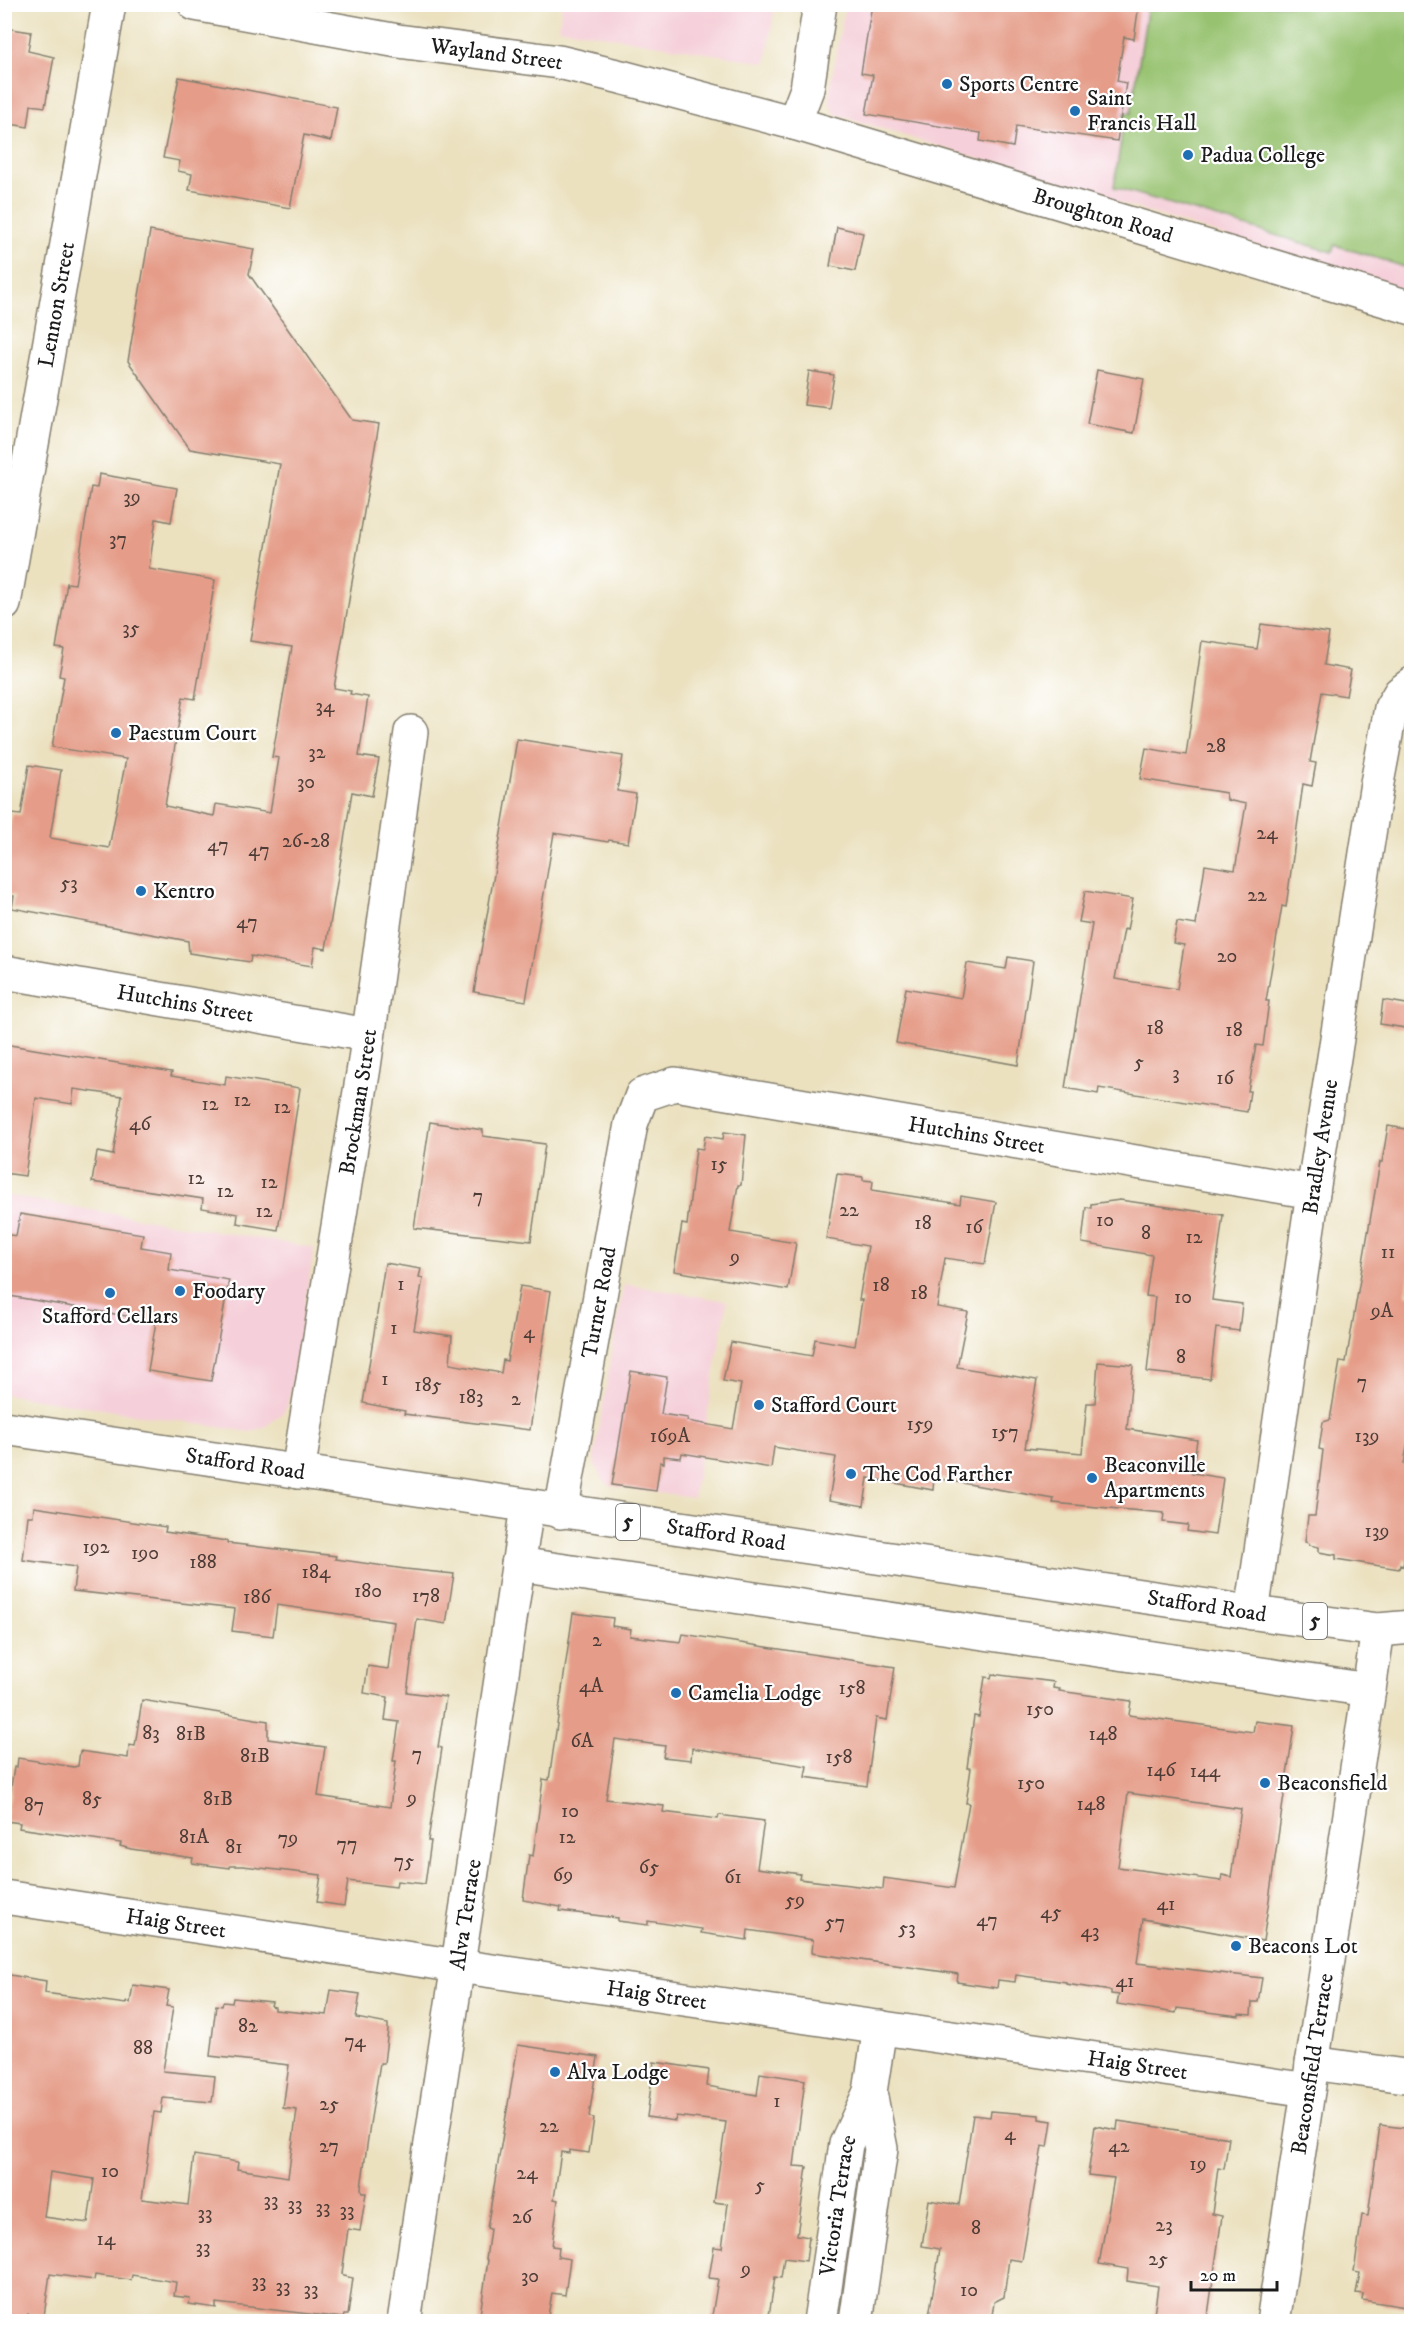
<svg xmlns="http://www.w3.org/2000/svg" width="1416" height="2326" viewBox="0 0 1416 2326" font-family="'IM FELL DW Pica',serif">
<rect width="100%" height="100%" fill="#fff"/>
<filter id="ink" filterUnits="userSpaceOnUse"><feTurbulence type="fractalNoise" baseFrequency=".0167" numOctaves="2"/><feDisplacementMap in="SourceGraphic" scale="12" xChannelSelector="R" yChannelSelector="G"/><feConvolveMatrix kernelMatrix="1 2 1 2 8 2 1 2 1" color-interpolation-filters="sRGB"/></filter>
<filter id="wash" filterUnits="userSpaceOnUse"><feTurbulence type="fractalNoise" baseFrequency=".008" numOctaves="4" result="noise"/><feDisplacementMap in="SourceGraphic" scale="24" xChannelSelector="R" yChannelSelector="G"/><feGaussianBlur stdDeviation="1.35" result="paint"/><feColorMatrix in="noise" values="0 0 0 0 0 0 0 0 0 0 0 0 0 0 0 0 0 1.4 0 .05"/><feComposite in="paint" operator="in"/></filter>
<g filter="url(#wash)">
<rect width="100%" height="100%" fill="#ebe1bf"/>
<g fill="#f5cfd9">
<polygon points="562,5 562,4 775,5 766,63 559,28"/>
<polygon points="845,5 1411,5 1411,294 835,114 830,104 829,96"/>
<polygon points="4,1195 314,1248 291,1389 287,1406 282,1414 265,1427 250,1432 5,1394"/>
<polygon points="624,1284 727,1301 693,1498 611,1486 603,1480 595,1465 594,1457"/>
</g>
<polygon fill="#97c26f" stroke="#5a6f46" stroke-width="1.5" points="1148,5 1411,5 1411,269 1335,245 1332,252 1114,187 1125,113 1131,113"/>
<g id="blocks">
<g fill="#e59d89" fill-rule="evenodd">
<polygon points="872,4 1139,4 1134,39 1124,37 1117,81 1126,83 1117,141 1016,126 1013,147 980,141 981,133 866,114 873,75 861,73"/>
<polygon points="4,28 31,32 28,51 54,57 45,107 31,105 28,127 4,123"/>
<polygon points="179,77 337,107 331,141 304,135 290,208 189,190 192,174 178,171 180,161 163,158"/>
<polygon points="837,227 863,233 855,271 830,266"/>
<polygon points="150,231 254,249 249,274 352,420 379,424 334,688 351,691 350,694 368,697 359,756 379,759 372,796 352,792 326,949 315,947 312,966 251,956 250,962 189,953 188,941 12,908 14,896 4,894 4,863 12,814 21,815 29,765 61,770 50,838 109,848 126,759 52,747 64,677 59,676 64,649 56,648 67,583 75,584 91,487 97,488 99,474 177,488 171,522 156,519 149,569 215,580 195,699 183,697 165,806 214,816 216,804 270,813 279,758 272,757 292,647 250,641 280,464 190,449 128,361"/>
<polygon points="1097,370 1144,379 1134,433 1087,424"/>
<polygon points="809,371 834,375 829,408 804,405"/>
<polygon points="1261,624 1329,633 1324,665 1351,670 1346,696 1322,692 1310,762 1316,763 1312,786 1303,784 1286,907 1282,906 1266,1001 1269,1001 1263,1046 1256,1045 1248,1091 1250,1091 1247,1112 1099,1088 1098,1094 1065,1088 1092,924 1079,922 1085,891 1133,899 1127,930 1124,929 1115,979 1177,989 1184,945 1173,943 1177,922 1196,925 1205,865 1235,870 1246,804 1227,800 1226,793 1140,779 1146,748 1186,755 1202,641 1257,649"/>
<polygon points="517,739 623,756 617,791 636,794 628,843 609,840 608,842 554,833 526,1001 474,992"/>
<polygon points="1008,957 1033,961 1018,1065 896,1043 906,988 961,998 967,963 1006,969"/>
<polygon points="1383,1000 1412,1005 1412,1029 1380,1024"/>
<polygon points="4,1044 172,1072 171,1076 225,1085 226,1076 300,1088 278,1230 237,1223 238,1214 202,1208 203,1199 92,1182 97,1152 113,1155 122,1096 74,1089 72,1104 36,1098 25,1176 4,1173"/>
<polygon points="430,1122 483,1130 483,1136 545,1144 531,1241 414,1228"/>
<polygon points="1388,1126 1412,1130 1412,1261 1406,1295 1412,1295 1412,1414 1404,1464 1412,1465 1412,1561 1404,1560 1403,1566 1400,1565 1399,1569 1336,1559 1336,1555 1319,1552 1319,1547 1309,1545 1309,1543 1305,1542 1308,1516 1315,1516 1323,1450 1319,1449 1323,1422 1330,1420 1340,1361 1346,1362 1380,1162 1382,1162"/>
<polygon points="724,1132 746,1135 741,1185 738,1185 730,1232 796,1243 788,1290 674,1271 682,1224 687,1225 696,1148 703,1149 705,1136 723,1139"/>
<polygon points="837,1174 863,1177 863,1180 873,1181 872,1190 960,1204 961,1196 996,1202 985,1264 945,1258 937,1307 968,1312 957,1367 1037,1380 1025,1448 1082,1453 1087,1403 1095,1403 1098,1362 1133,1365 1127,1429 1197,1440 1192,1473 1223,1478 1215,1535 1187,1531 1188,1525 1163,1522 1164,1513 1053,1503 1054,1499 934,1478 933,1490 868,1478 864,1506 829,1500 836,1457 774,1447 771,1468 682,1453 681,1458 664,1456 664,1463 660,1462 656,1491 612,1485 631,1371 667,1377 661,1414 688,1418 687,1421 733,1429 741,1384 723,1381 731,1342 812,1356 815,1339 855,1346 862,1300 859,1300 868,1246 826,1239"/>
<polygon points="1120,1200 1223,1215 1212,1300 1242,1304 1239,1331 1216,1328 1210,1379 1147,1372 1155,1297 1146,1296 1152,1255 1082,1243 1086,1207 1091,1208 1091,1204"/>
<polygon points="20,1214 143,1234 141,1247 171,1252 169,1270 229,1280 211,1381 148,1371 156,1321 4,1295 4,1234 16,1236"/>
<polygon points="385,1263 421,1269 419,1277 423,1278 414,1330 452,1336 450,1364 501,1373 503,1360 507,1361 520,1286 551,1291 530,1430 404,1414 405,1411 363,1403"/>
<polygon points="34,1507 166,1527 165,1532 227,1541 227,1543 336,1556 335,1559 405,1569 454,1574 446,1624 417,1619 407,1692 446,1697 438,1747 442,1748 428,1841 431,1841 425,1884 397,1881 396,1887 348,1881 344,1906 317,1902 321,1875 243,1866 230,1866 230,1868 192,1863 193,1858 131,1849 120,1846 121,1843 19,1828 20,1823 6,1821 14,1767 17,1767 18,1758 74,1767 78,1766 80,1751 128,1758 129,1745 135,1746 142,1700 268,1721 268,1739 325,1747 318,1796 390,1807 396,1761 393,1761 399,1722 385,1720 388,1697 364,1693 368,1666 388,1669 394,1622 277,1605 273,1636 232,1631 235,1609 73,1591 76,1567 23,1560 28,1516 33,1516"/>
<path d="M 573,1613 L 613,1618 L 612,1626 L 631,1629 L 630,1636 L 681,1642 L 683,1634 L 895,1667 L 887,1720 L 876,1718 L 867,1786 L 805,1777 L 807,1766 L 692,1748 L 691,1760 L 663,1757 L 665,1746 L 615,1739 L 606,1799 L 664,1806 L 663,1812 L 718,1819 L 719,1815 L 764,1821 L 757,1868 L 800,1874 L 799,1879 L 883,1889 L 884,1878 L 954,1888 L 969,1803 L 966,1803 L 971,1768 L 967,1768 L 974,1716 L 979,1717 L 985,1677 L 991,1678 L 992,1674 L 1054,1682 L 1053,1688 L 1060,1689 L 1059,1691 L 1131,1701 L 1129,1715 L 1253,1732 L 1255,1721 L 1294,1726 L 1263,1941 L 1143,1919 L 1137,1963 L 1262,1978 L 1258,2002 L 1252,2002 L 1251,2015 L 1239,2014 L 1239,2016 L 1177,2008 L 1176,2013 L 1117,2004 L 1119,1995 L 1111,1994 L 1111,1991 L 1066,1984 L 1066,1982 L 1016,1975 L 1015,1982 L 998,1980 L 997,1988 L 957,1982 L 958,1974 L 812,1953 L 813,1940 L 748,1930 L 747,1940 L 701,1933 L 702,1929 L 648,1921 L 648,1925 L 618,1921 L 618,1918 L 560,1911 L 561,1907 L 523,1900 L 529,1855 L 533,1856 L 543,1779 L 549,1780 ZM 1128,1793 L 1241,1809 L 1231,1877 L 1222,1875 L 1221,1881 L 1118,1867 Z"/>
<path d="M 4,1974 L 46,1981 L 45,1993 L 126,2004 L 126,2002 L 130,2003 L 133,1985 L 169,1990 L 166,2006 L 173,2007 L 163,2071 L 215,2076 L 212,2102 L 163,2098 L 161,2113 L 154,2112 L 142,2199 L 188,2205 L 194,2155 L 238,2162 L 237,2169 L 288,2177 L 297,2110 L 283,2108 L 289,2065 L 210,2056 L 216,2005 L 222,2006 L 223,2002 L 232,2003 L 233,1998 L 272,2002 L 271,2006 L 275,2007 L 275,2010 L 327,2015 L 331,1990 L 360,1994 L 356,2018 L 388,2024 L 388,2030 L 384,2063 L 380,2063 L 370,2124 L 361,2188 L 362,2193 L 366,2193 L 360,2231 L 348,2229 L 342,2274 L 343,2276 L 353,2278 L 348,2315 L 344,2315 L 343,2318 L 216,2303 L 216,2308 L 189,2304 L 190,2298 L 174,2296 L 176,2282 L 132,2275 L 131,2280 L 95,2275 L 94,2280 L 50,2274 L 44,2316 L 28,2314 L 27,2322 L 4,2322 ZM 50,2172 L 94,2179 L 88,2223 L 44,2217 Z"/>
<polygon points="518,2045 598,2057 589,2117 594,2118 589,2153 569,2150 569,2153 561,2152 554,2199 558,2200 552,2246 559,2247 558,2257 570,2259 565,2295 552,2293 547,2322 479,2322 488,2260 486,2259 490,2229 487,2228"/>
<polygon points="654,2062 709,2070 707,2086 757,2095 760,2073 805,2080 794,2166 807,2167 797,2235 809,2237 806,2261 784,2258 781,2278 775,2277 768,2322 711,2322 718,2279 709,2278 714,2247 722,2248 728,2204 714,2202 726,2122 676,2116 675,2121 647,2117"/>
<polygon points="991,2111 1039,2115 1039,2119 1052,2121 1048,2147 1042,2146 1039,2165 1038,2165 1022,2261 1009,2259 1004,2297 994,2302 991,2322 928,2322 940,2249 922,2246 929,2200 959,2205 973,2115 990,2117"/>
<polygon points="1118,2121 1229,2138 1224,2169 1218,2168 1212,2214 1222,2216 1207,2322 1153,2322 1158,2286 1127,2281 1128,2269 1099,2264 1114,2178 1088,2175 1095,2126 1117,2130"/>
<polygon points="1380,2125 1412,2129 1412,2308 1362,2300 1363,2294 1356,2293 1360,2273 1354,2272 1362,2215 1368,2216"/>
</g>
</g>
</g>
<g filter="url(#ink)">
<use href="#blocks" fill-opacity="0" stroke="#847e6e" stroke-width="1.5"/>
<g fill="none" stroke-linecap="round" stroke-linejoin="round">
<g stroke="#847e6e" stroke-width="36">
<g id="minor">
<path id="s1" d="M 195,4 L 398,41 L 559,62 L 621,77 L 794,123 L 1412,308"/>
<polyline points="794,123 807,89 820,4"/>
<path id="s2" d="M 4,604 L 109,4"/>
<path id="s3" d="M 4,972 L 368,1035"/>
<path id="s4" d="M 298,1472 L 364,1067 L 411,732"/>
<path id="s5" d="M 561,1512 L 631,1124 L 642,1095 L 675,1084 L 1313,1192"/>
<polyline points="518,1564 1369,1690"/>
<path id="s6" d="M 1252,1613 L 1313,1192 L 1377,783 L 1391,708 L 1400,693 L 1412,684"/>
<path id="s7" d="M 4,1897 L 458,1966 L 1308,2090"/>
<polyline points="1312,2063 1412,2077"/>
<path id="s8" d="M 404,2322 L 527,1507"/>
<path id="s9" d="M 820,2322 L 846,2144 L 870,2092 L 880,2027"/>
<polyline points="856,2322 881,2149 870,2092"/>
<path id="s10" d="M 1273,2322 L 1378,1630"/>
</g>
</g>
<g stroke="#847e6e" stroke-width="36">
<g id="highway">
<path id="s11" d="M 4,1428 L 1276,1616 L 1378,1630 L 1412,1627"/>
</g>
</g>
<use href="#minor" stroke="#fff" stroke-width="33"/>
<use href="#highway" stroke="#fff" stroke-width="33"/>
</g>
</g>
<g fill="#1f6fb2" stroke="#fff" stroke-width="2">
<circle cx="947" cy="84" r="6"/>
<circle cx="1075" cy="111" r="6"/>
<circle cx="1188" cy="155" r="6"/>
<circle cx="116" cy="733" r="6"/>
<circle cx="141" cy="891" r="6"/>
<circle cx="180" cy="1291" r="6"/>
<circle cx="110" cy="1293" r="6"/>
<circle cx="759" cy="1405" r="6"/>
<circle cx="851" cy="1474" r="6"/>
<circle cx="1092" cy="1478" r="6"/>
<circle cx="676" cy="1693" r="6"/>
<circle cx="1265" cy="1783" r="6"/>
<circle cx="1236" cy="1946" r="6"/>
<circle cx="555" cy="2072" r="6"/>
</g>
<g text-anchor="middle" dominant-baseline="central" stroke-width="4.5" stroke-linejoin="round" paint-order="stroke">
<g font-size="20" fill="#4e3c37">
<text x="132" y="497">39</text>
<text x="118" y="539">37</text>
<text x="131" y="628">35</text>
<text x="325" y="706">34</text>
<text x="1216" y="746">28</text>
<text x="317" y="752">32</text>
<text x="306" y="782">30</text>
<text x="1267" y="833">24</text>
<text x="306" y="841">26-28</text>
<text x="218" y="845">47</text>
<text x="259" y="850">47</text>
<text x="69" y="883">53</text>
<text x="1257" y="895">22</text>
<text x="247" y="922">47</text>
<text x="1227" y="956">20</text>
<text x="1155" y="1028">18</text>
<text x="1234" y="1030">18</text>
<text x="1139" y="1062">5</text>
<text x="1176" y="1073">3</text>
<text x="1225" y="1078">16</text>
<text x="242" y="1100">12</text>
<text x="210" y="1104">12</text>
<text x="282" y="1107">12</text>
<text x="140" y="1124">46</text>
<text x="719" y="1164">15</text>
<text x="196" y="1178">12</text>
<text x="269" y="1182">12</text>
<text x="225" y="1191">12</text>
<text x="478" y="1196">7</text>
<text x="849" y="1210">22</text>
<text x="264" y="1211">12</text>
<text x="1105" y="1220">10</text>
<text x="923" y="1223">18</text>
<text x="974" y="1227">16</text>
<text x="1146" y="1233">8</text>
<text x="1194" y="1237">12</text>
<text x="1388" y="1252">11</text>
<text x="735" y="1257">9</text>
<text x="401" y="1284">1</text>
<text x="881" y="1285">18</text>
<text x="919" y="1293">18</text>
<text x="1183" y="1297">10</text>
<text x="1382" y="1311">9A</text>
<text x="394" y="1328">1</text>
<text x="529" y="1332">4</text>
<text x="1181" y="1357">8</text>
<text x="385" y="1379">1</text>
<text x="1362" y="1382">7</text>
<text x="428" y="1385">185</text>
<text x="471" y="1397">183</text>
<text x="516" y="1399">2</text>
<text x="920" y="1424">159</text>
<text x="1005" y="1432">157</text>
<text x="670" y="1436">169A</text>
<text x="1367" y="1436">139</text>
<text x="1377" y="1531">139</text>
<text x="96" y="1547">192</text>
<text x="145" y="1553">190</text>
<text x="203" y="1562">188</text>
<text x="316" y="1572">184</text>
<text x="368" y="1591">180</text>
<text x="426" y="1596">178</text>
<text x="257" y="1597">186</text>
<text x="597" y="1640">2</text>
<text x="591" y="1686">4A</text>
<text x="852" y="1688">158</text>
<text x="1040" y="1709">150</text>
<text x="151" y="1733">83</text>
<text x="191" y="1734">81B</text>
<text x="1103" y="1734">148</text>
<text x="582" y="1741">6A</text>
<text x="417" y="1754">7</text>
<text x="255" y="1756">81B</text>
<text x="839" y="1757">158</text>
<text x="1161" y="1770">146</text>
<text x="1205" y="1771">144</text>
<text x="1031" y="1783">150</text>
<text x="412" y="1798">9</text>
<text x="92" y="1799">85</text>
<text x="218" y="1799">81B</text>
<text x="1091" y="1804">148</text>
<text x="34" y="1805">87</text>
<text x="570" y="1811">10</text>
<text x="194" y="1837">81A</text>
<text x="567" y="1837">12</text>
<text x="288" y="1838">79</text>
<text x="347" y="1844">77</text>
<text x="234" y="1847">81</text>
<text x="404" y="1861">75</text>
<text x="649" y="1867">65</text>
<text x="563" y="1875">69</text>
<text x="733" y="1877">61</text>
<text x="795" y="1900">59</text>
<text x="1166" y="1904">41</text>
<text x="1051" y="1912">45</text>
<text x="987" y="1920">47</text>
<text x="835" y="1922">57</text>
<text x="907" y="1928">53</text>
<text x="1090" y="1931">43</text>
<text x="1125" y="1981">41</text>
<text x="248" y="2026">82</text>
<text x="355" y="2041">74</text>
<text x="143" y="2048">88</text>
<text x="777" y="2101">1</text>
<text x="329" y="2104">25</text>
<text x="549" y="2126">22</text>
<text x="1010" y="2134">4</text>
<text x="329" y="2146">27</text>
<text x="1119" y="2146">42</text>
<text x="1198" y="2164">19</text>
<text x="110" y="2171">10</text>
<text x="527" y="2173">24</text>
<text x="760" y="2185">5</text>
<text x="271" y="2200">33</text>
<text x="295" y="2204">33</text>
<text x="323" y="2207">33</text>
<text x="347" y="2210">33</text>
<text x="205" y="2213">33</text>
<text x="522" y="2217">26</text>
<text x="1164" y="2225">23</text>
<text x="976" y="2228">8</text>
<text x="106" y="2239">14</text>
<text x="203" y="2247">33</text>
<text x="1158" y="2259">25</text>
<text x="746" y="2269">9</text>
<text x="530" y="2276">30</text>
<text x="259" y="2281">33</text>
<text x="283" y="2286">33</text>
<text x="311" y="2289">33</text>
<text x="969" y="2290">10</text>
</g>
<g fill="#fff" stroke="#606060" stroke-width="1.5">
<rect x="616" y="1504" width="24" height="36" rx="4.5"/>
<rect x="1303" y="1603" width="24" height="36" rx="4.5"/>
</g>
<g font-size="21" font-weight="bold" fill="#1c1c1c">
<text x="628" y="1522">5</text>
<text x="1315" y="1621">5</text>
</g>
<g font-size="22" fill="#1c1c1c" stroke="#fff">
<text stroke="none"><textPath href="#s1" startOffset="306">Wayland Street</textPath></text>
<text stroke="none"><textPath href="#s1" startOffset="934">Broughton Road</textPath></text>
<text stroke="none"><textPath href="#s2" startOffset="304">Lennon Street</textPath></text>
<text stroke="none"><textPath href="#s3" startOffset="184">Hutchins Street</textPath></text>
<text stroke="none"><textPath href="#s4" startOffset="375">Brockman Street</textPath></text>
<text stroke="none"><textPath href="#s5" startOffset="766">Hutchins Street</textPath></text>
<text stroke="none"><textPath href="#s6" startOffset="471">Bradley Avenue</textPath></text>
<text stroke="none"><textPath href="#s5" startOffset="213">Turner Road</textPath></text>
<text stroke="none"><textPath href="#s11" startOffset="244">Stafford Road</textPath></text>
<text stroke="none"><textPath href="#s11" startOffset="730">Stafford Road</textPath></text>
<text stroke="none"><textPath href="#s11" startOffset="1216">Stafford Road</textPath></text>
<text stroke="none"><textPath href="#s8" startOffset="412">Alva Terrace</textPath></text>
<text stroke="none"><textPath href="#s7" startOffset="174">Haig Street</textPath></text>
<text stroke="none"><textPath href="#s7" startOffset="660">Haig Street</textPath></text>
<text stroke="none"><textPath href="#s7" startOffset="1146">Haig Street</textPath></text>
<text stroke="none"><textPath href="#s10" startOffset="261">Beaconsfield Terrace</textPath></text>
<text stroke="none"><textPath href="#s9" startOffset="118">Victoria Terrace</textPath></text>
</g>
<g font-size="22" fill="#1c1c1c" stroke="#fff" text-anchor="start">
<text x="959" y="84">Sports Centre</text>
<text x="1087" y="98">Saint<tspan x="1087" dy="25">Francis Hall</tspan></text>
<text x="1200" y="155">Padua College</text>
<text x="128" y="733">Paestum Court</text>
<text x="153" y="891">Kentro</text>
<text x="192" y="1291">Foodary</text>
<text x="110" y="1316" text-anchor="middle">Stafford Cellars</text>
<text x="771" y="1405">Stafford Court</text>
<text x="1104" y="1465">Beaconville<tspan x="1104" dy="25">Apartments</tspan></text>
<text x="863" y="1474">The Cod Farther</text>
<text x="688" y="1693">Camelia Lodge</text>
<text x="1277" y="1783">Beaconsfield</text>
<text x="1248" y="1946">Beacons Lot</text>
<text x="567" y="2072">Alva Lodge</text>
</g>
</g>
<rect width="1416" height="2326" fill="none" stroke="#fff" stroke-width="24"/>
<path d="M1191 2281v9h86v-9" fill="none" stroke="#1c1c1c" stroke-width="3"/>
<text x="1200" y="2281" font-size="18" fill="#1c1c1c" stroke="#ffffff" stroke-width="4.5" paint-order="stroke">20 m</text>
</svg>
